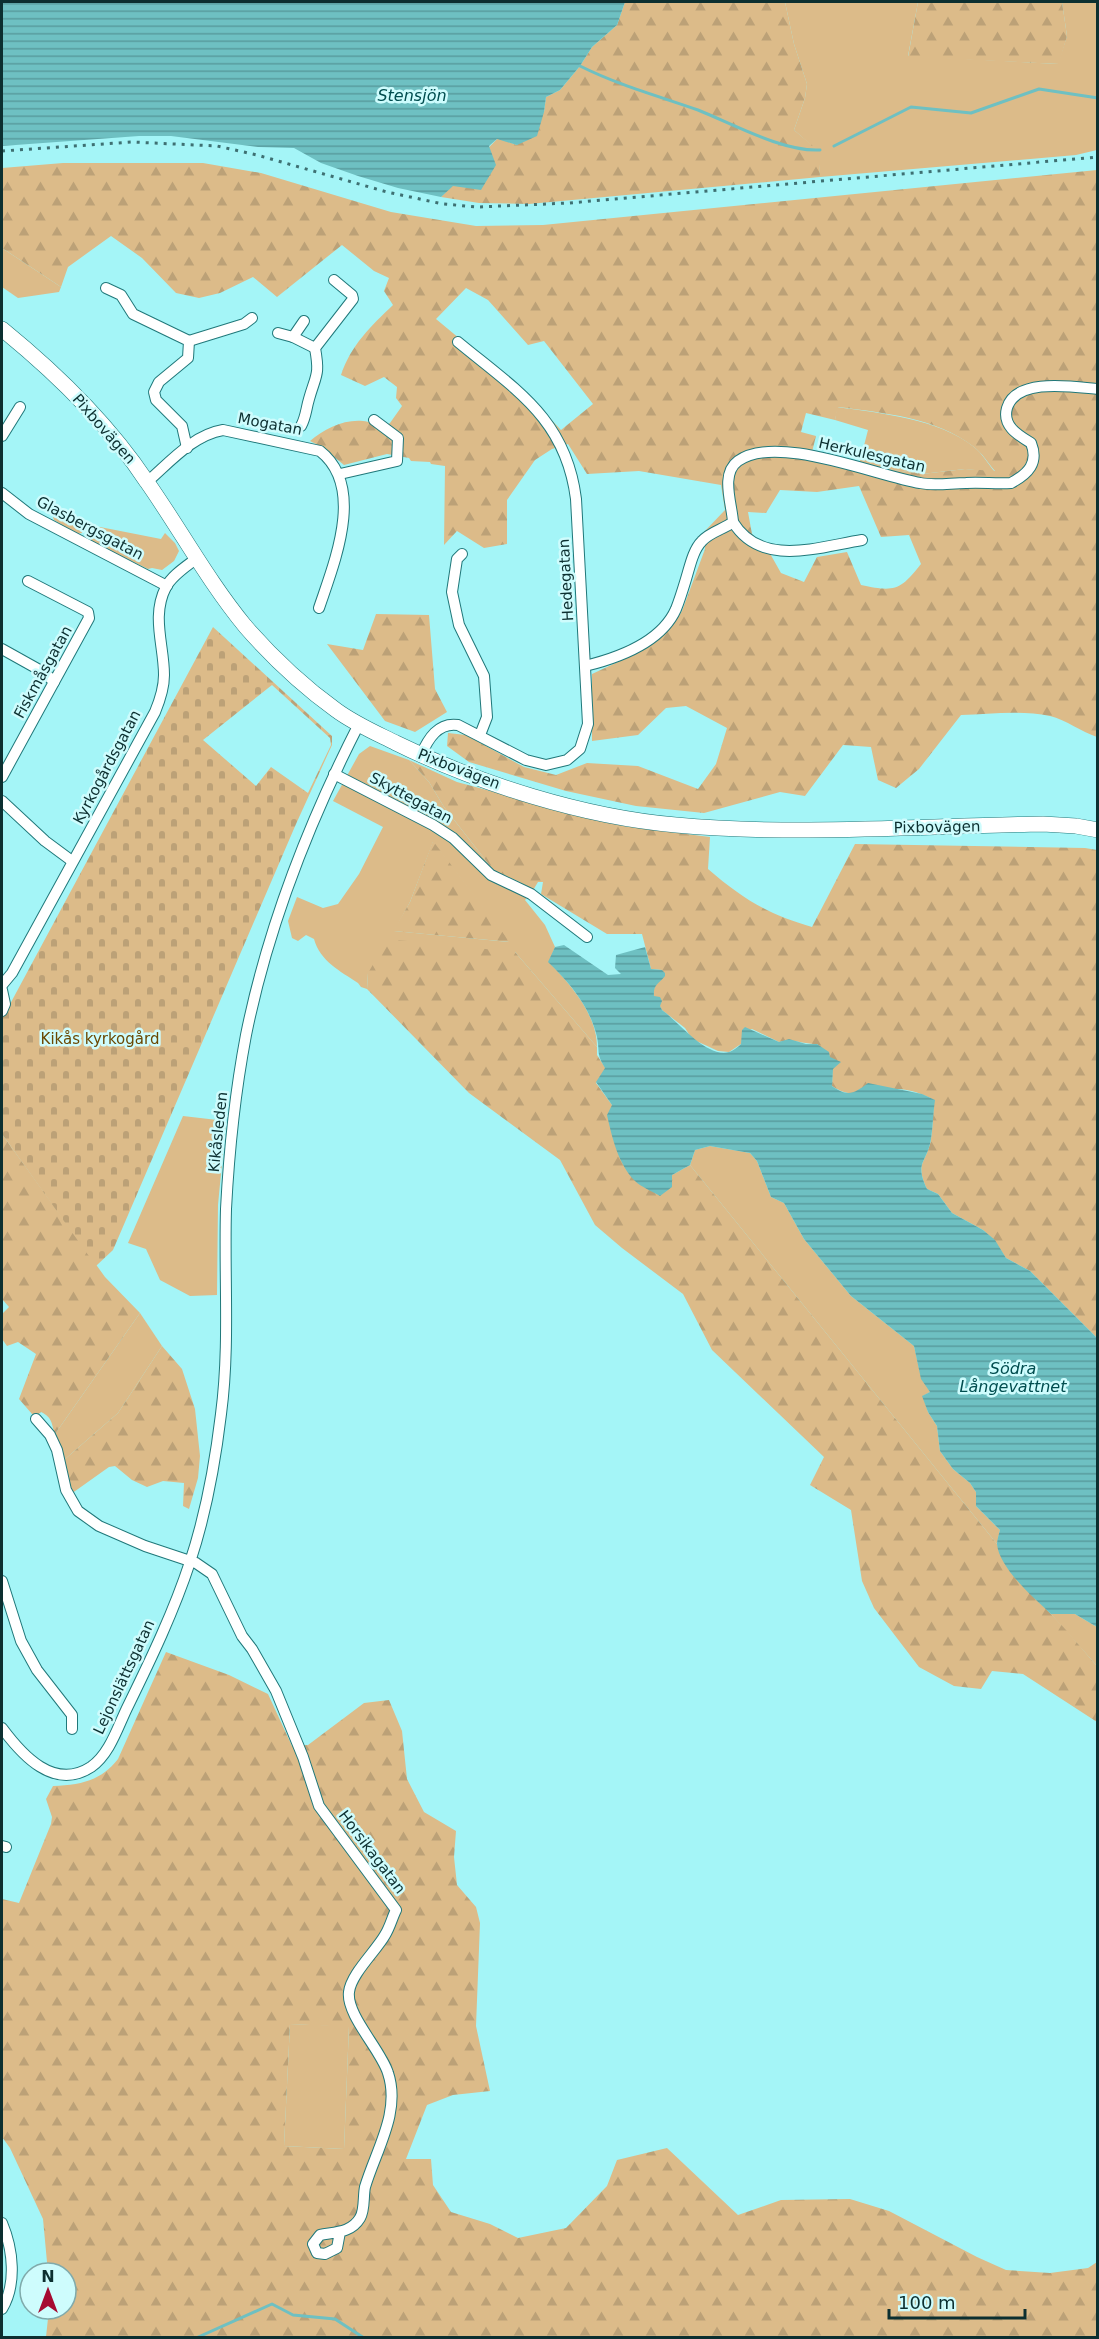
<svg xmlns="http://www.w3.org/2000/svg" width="1099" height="2339" viewBox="0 0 1099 2339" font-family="'DejaVu Sans',sans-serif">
<defs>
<pattern id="forest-firs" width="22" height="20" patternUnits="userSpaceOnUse" patternTransform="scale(1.5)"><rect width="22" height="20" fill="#dcbb89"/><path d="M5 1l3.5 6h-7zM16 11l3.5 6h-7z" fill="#bca177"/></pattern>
<pattern id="cemetery-stones" width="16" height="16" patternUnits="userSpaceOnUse" patternTransform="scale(1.5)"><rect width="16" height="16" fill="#dcbb89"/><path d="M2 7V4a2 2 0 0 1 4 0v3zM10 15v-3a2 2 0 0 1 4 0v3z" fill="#bca177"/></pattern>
<pattern id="water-rules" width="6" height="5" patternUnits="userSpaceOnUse" patternTransform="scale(1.5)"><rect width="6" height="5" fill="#6ec0c2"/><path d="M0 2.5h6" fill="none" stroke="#599c9e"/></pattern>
</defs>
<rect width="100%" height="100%" fill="#a4f5f7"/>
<g fill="#dcbb89" fill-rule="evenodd">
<polygon points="785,2 918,2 908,56 1058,64 1067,36 1062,2 1097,2 1097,150 1076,155 820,177 818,151 794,130 805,98 807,84 794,44"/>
<polygon points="2,248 61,287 59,292 18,298 2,287"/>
<path d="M 837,407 C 879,413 940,419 974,447 C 982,453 988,464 995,472 L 965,469 L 922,474 L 859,465 L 868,430 L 835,420 Z"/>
<polygon points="53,517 82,523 84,528 82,533 77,534 54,520"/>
<polygon points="100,527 161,539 165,533 175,543 179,551 174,561 162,570 152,568 148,569 90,541 90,535 93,529"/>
<path d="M 370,746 L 409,760 L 429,782 L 444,807 L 494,871 L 520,882 L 532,892 L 525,900 L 545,925 L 555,947 L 549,962 C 570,984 597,1014 597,1047 L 515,952 L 368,973 L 367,989 L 361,987 L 358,983 C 340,971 320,961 314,939 L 306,935 L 298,941 L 292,938 L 288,921 L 297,897 L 323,908 L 338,904 L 359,874 L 383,827 L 333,801 L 359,754 ZM 433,842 L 509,942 L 394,931 L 410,902 Z"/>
<polygon points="183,1116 226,1121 218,1205 217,1295 190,1296 160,1280 146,1249 128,1243"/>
<polygon points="710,1146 750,1153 757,1161 771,1197 784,1203 804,1239 851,1296 914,1346 919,1368 930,1392 923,1396 928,1412 937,1426 940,1451 953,1469 970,1483 976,1492 976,1506 1000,1530 997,1544 690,1165 695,1150"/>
<polygon points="140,1313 162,1346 118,1413 64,1460 55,1434"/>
<polygon points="1051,1614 1075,1614 1097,1627 1097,1666"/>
<polygon points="290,2024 349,2026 344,2149 284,2146"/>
</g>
<g fill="url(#forest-firs)" fill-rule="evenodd">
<polygon points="625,2 785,2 794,44 807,84 805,98 794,130 819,151 820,177 529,204 479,203 441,197 498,138 517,145 544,112 546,97 560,90 580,66 592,47 617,25"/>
<polygon points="918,2 1062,2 1067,36 1059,64 908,57"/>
<path d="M 63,163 L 203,163 L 261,173 L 391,212 L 476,226 L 543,225 L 1097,170 L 1097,737 C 1082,732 1066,720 1050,716 C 1022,710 990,714 961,715 L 919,769 L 896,788 L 878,780 L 871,747 L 843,745 L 805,796 L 780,792 L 704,813 L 636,806 L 566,791 L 469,762 L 447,746 L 448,733 L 466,735 L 524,767 L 556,775 L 587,763 L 638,766 L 698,789 L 716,764 L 727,728 L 686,706 L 666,708 L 638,735 L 592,741 L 592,674 L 635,654 L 673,625 L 682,611 L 705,549 L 704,532 L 725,510 L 721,485 L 639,471 L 587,474 L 568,444 L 552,449 L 535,460 L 507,500 L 507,544 L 484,548 L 457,531 L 444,545 L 445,466 L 431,464 L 430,462 L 411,461 L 409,458 L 387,454 L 344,465 L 322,447 L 310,441 C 324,429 344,419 363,421 C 369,421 375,426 380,429 L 390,423 L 402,406 L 396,398 L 397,387 L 384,377 L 365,386 L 341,375 C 351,345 371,326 393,305 L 384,291 L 389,278 L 374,271 L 342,245 L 277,297 L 253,277 L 220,293 L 199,298 L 176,293 L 142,258 L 111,236 L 68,267 L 61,287 L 2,248 L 2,168 ZM 466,288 L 488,300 L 528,345 L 544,341 L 593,404 L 561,430 L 530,397 L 436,319 ZM 838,407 C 883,413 936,417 974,447 C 982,453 988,463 995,471 L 965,469 L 922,474 L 859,465 L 812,452 L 816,436 L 801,432 L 806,413 L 835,420 ZM 859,486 L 881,537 L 909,535 L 921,564 C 900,591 894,592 861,585 L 847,552 L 817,557 L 804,582 L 781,573 L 768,550 L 752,534 L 748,512 L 766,513 L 780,490 L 817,492 Z"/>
<polygon points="376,614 429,615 435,689 447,712 415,732 385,721 327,644 363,650"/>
<path d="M 409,760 L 457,782 L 553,808 L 624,826 L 710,837 L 708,869 C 743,899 767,914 812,927 L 855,844 L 1085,848 L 1097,850 L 1097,1338 L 1030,1271 L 1006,1258 L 994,1240 L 983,1230 L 952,1213 L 938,1194 L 927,1189 C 914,1162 927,1163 931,1139 C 933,1126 933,1113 934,1100 C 923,1094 910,1089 897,1089 C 873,1089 853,1101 832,1086 C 833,1064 833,1059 817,1044 C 803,1044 792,1038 779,1042 L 752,1029 L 744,1033 L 741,1044 L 729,1052 L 718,1051 L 692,1039 L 685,1028 L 662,1010 L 654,996 L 654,989 L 662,970 L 651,969 L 642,934 L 607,934 L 541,894 L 543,882 L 538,882 L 532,892 L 520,882 L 494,871 L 444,807 L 429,782 Z"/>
<polygon points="433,841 510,942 393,931 410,902"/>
<path d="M 388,939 L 515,952 L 597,1047 L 597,1055 L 606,1069 L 596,1083 L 612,1105 L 672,1175 L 690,1165 L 997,1544 C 1010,1577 1027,1589 1051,1614 C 1067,1630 1082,1649 1097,1666 L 1097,1722 L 1023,1674 L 992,1671 L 981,1689 L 954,1686 L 919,1667 L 874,1608 L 862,1581 L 851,1510 L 810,1485 L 824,1457 L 712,1350 L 683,1294 L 622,1248 L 595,1225 L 560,1160 L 469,1093 L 367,989 L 368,973 Z"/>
<path d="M 2,1134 L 105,1277 L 140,1313 L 55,1434 C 51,1423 53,1418 41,1412 L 36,1416 L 32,1414 L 19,1399 L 36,1354 L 18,1342 L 7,1346 L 2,1339 L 2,1314 L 9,1307 L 2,1299 Z"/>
<polygon points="162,1346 182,1369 195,1409 200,1456 198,1478 189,1509 183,1506 184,1483 163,1481 147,1487 132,1480 115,1466 109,1467 71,1494 64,1460 118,1413"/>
<path d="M 166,1652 L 229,1675 L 268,1694 L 292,1746 L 308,1745 L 364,1703 L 389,1700 L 402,1731 L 407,1779 L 424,1812 L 456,1831 L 454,1857 L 457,1885 L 476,1907 L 480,1923 L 476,2026 L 490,2091 L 453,2095 L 427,2105 L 406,2159 L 431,2159 L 433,2185 L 451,2212 L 490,2224 L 518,2238 L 566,2228 L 607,2186 L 617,2160 L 667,2148 L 738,2215 L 781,2200 L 850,2199 L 889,2211 L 977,2257 L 1006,2270 L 1050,2273 L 1088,2268 L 1097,2262 L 1097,2337 L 46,2337 L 49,2309 L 66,2309 L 66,2273 L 48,2273 L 43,2219 L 10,2148 L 2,2137 L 2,1899 L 19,1903 L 51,1824 L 52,1817 L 46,1799 L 53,1786 C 80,1785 101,1781 118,1759 ZM 290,2024 L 349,2027 L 344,2149 L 284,2146 Z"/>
</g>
<path fill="url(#cemetery-stones)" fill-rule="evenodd" d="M 213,627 L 332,736 L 332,745 L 296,824 L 113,1250 L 96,1266 L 2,1134 L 2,1019 ZM 272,685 L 330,738 L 331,745 L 308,793 L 271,767 L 256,786 L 203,740 Z"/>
<g fill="url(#water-rules)">
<polygon points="2,2 625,2 617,25 592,47 580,66 560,90 546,97 544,112 537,136 517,145 497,139 489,146 496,165 481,190 453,186 441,197 398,188 358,176 321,163 294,148 258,147 171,136 139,136 2,146"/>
<path d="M 564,945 L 608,975 L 621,974 L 615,968 L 616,955 L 645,947 L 651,969 L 662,970 L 665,973 L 665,976 C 659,984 653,984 654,996 L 660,997 L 662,1001 L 660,1006 L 662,1010 C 679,1022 706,1058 729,1052 C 733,1051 738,1047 741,1044 L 742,1030 L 745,1027 L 779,1042 L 789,1039 L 806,1044 L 817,1044 L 829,1052 L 830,1057 L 841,1062 L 833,1069 L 832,1086 C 847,1097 854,1094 868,1083 L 922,1094 L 935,1100 C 933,1113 933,1126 931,1139 C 927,1163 914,1162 927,1189 L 938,1194 L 952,1213 L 983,1230 L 995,1240 L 1006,1258 L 1030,1271 L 1097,1338 L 1097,1627 L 1075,1614 L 1051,1614 C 1034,1598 999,1568 997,1544 C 997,1540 999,1534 1000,1530 L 976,1506 L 976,1492 L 970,1483 L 953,1469 L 940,1451 L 937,1426 L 928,1412 L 922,1396 L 930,1392 L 921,1379 L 914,1346 L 851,1296 L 804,1239 L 784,1203 L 771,1197 L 757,1161 L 750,1153 L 710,1146 L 695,1150 L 690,1165 L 672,1175 L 672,1187 L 660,1196 C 652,1191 641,1187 635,1181 C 618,1164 612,1137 607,1115 L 612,1105 L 596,1082 L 605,1068 C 596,1053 600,1053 597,1037 C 590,1007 570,983 548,962 L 555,947 Z"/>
</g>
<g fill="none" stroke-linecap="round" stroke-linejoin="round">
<g stroke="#6ec0c2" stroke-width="3">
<path d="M 580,66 C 618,85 658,96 698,110 C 733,124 783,152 820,150"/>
<polyline points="834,146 911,107 971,113 1039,89 1098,98"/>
<polyline points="196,2338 272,2304 293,2315 335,2319 364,2338"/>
</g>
<g stroke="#20787a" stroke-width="12">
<g id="street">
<polyline points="106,288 121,295 133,314 189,341 188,358 159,382 154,392 156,400 182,426 187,448"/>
<polyline points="278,333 293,337 315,348"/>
<polyline points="293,337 304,321"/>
<polyline points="189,341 244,324 252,318"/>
<path d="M 301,426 C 306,417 306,409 309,399 C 316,374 320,376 315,348 L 353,299 L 352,295 L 334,280"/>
<polyline points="2,436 20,407"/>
<polyline points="340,474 397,461 398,438 374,420"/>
<path d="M 147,482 C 170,462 193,435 223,430 L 320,451 C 366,487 334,563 319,608"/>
<polyline points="2,493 29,514 167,586"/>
<path d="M 733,522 C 761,568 818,547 862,540"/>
<polyline points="462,554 457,559 452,592 459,625 484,676 487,717 480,735"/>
<polyline points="2,649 45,673 54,682"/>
<path d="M 585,666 C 618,658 661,643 676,609 C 680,599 683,589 686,579 C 690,566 693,550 702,541 C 710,532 724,529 733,522 C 732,504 720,474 738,461 C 776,433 877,476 920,483 C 934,486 951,483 966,483 C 981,482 996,484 1011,483 C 1028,474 1039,463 1031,443 C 1018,435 1002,426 1007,408 C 1016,377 1074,387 1098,389"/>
<path d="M 421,755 C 428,739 438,722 458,725 L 526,760 L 546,765 L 567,760 L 580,749 L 588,724 L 576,499 C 566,419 516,390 458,342"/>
<polyline points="334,774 433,825 453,838 491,875 531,894 587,937"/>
<polyline points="2,777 89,618 88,612 28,581"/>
<polyline points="2,801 45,841 72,861"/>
<path d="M 2,985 L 12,973 L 155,712 C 160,700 164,689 164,675 C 164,645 151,616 166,587 C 172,575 187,566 197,558"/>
<polyline points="2,990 5,1004 2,1011"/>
<path d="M 36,1419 L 50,1435 L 57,1450 L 66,1490 L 78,1511 L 99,1526 L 145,1546 L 196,1563 L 212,1574 L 242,1636 L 252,1649 L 276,1691 L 303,1757 L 319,1806 L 396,1910 C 392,1918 390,1927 385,1935 C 376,1951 351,1974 349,1992 C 346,2015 381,2050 388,2073 C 401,2112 376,2150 365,2187 C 363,2196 365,2210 360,2218 C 351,2233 335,2232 320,2235 L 313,2244 L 317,2253 L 325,2254 L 337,2248 L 340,2232"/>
<polyline points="2,1581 21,1641 37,1670 72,1715 72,1729"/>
<path d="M 2,1728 C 22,1755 54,1791 91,1767 C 110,1754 118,1726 128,1706 C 151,1659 174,1611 190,1562 C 206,1514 215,1464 221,1414 C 230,1346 224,1277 226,1209 C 229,1151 235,1093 246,1035 C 268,926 308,824 359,724"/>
<polyline points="2,1846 6,1847"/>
<path d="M 2,2223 C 13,2249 17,2284 2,2309"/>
</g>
</g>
<g stroke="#20787a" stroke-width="16">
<path id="secondary" d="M 2,329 C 56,373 108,423 147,482 C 180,529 208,581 245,626 C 272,657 303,686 336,710 C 355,724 376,733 396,743 C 479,784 584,817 676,825 C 798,836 921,826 1043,824 L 1076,826 L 1098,830"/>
</g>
<use href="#street" stroke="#fff" stroke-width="10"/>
<use href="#secondary" stroke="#fff" stroke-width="15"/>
<polyline stroke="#3e7072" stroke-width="3" stroke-dasharray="3 6" stroke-linecap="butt" points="2,151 132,142 217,146 257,155 387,192 443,204 478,207 569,203 1098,157"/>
</g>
<g text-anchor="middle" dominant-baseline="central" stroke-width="5" stroke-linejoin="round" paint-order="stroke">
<g font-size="15" fill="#0c2f30" stroke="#cefcfd">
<text transform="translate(270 424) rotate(11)">Mogatan</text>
<text transform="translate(104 429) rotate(49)">Pixbovägen</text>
<text transform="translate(872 455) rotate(13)">Herkulesgatan</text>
<text transform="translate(90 528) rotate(28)">Glasbergsgatan</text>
<text transform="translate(566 580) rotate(-93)">Hedegatan</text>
<text transform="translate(43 672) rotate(-61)">Fiskmåsgatan</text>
<text transform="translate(107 767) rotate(-62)">Kyrkogårdsgatan</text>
<text transform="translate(459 769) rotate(21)">Pixbovägen</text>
<text transform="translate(411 798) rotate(28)">Skyttegatan</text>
<text transform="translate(937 827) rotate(-1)">Pixbovägen</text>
<text transform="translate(218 1132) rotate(-84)">Kikåsleden</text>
<text transform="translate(124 1677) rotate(-65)">Lejonslättsgatan</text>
<text transform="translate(372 1852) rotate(53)">Horsikagatan</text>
</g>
<g font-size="15" fill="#6a4803" stroke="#cefcfd">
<text x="100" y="1039">Kikås kyrkogård</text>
</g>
<g font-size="16" font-style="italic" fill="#004d4f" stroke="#cefcfd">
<text x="412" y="95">Stensjön</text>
<text x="1013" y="1368">Södra<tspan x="1013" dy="18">Långevattnet</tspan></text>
</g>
</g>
<rect width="1099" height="2339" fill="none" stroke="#0c2f30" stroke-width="6"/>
<g transform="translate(48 2291)"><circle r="28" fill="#cefcfd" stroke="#80aaab" stroke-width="1.5"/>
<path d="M0-4.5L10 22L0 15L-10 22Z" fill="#a50a31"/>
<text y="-9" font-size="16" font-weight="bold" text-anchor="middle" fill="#0c2f30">N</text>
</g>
<path d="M889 2309v9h136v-9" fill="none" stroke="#0c2f30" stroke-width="3"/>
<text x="898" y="2309" font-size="18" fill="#0c2f30" stroke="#cefcfd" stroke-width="4.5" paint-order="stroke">100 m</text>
</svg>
